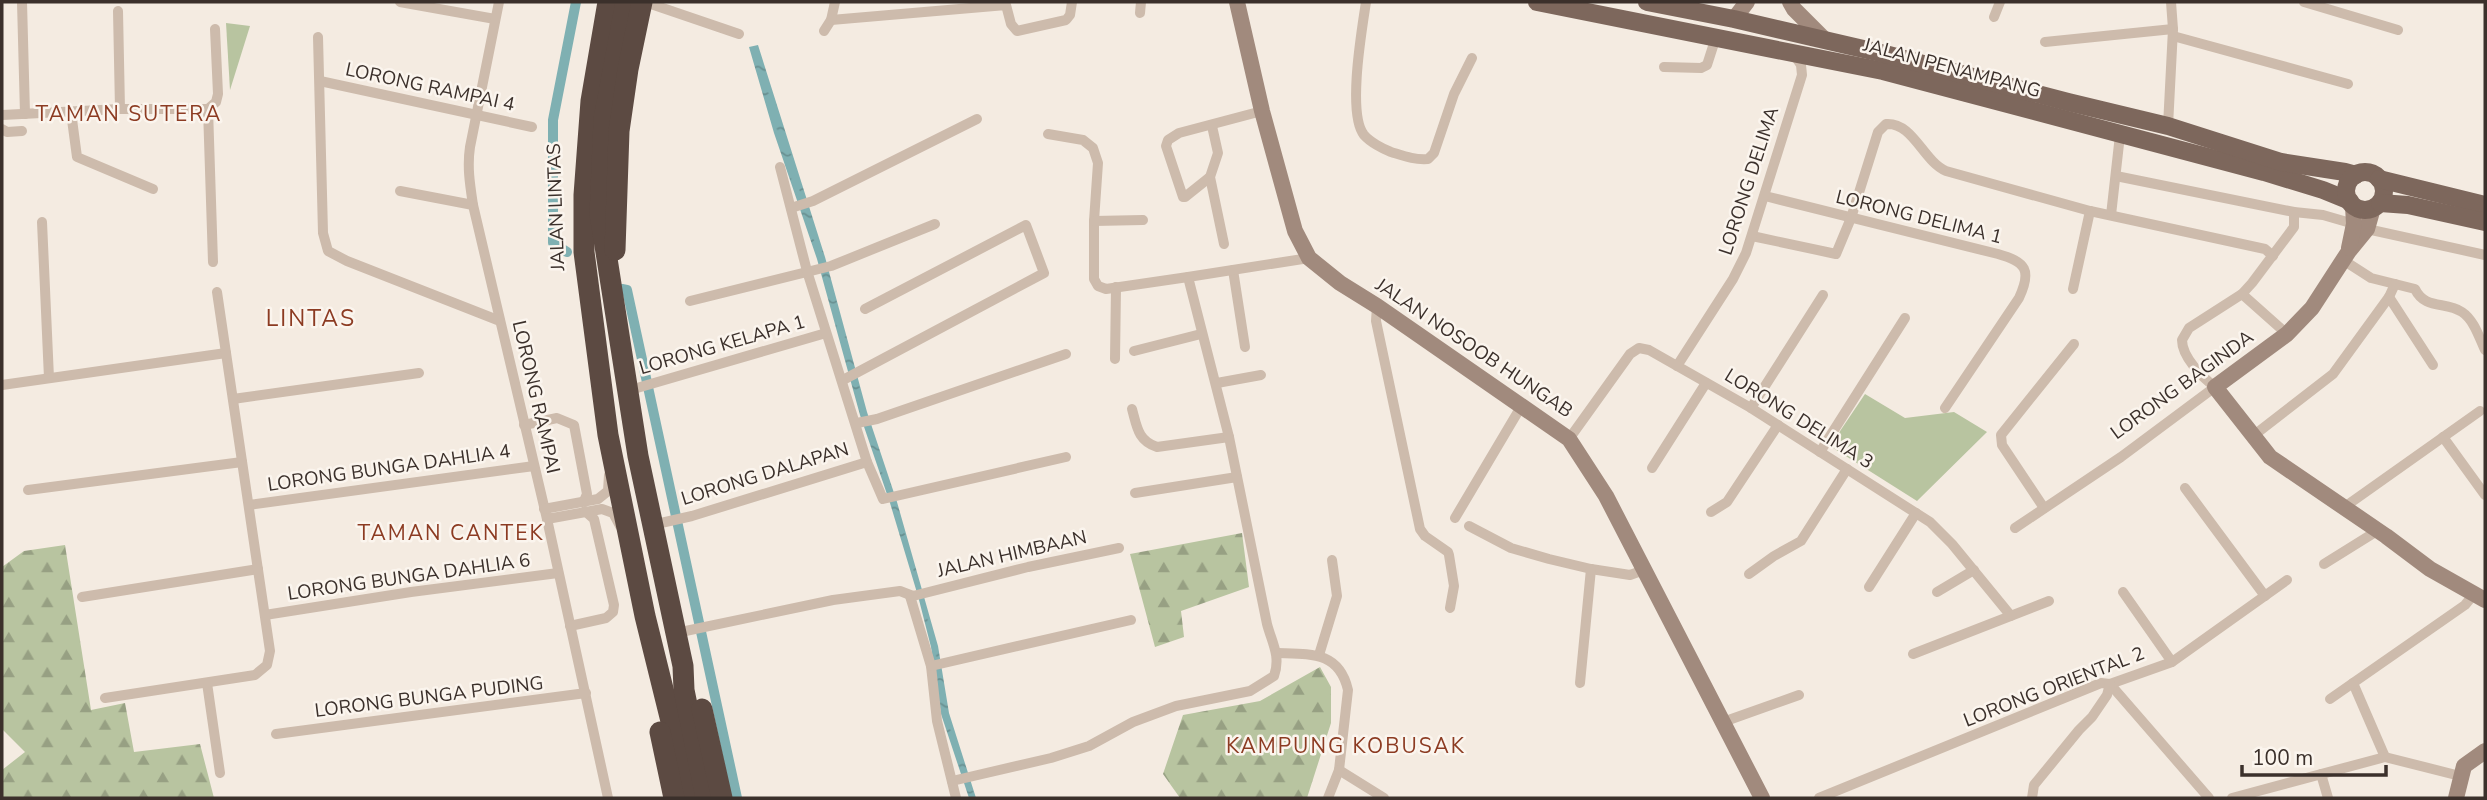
<svg xmlns="http://www.w3.org/2000/svg" width="2487" height="800" viewBox="0 0 2487 800" font-family="'Nunito Sans',sans-serif">
<defs>
<pattern id="forest-firs" width="22" height="20" patternUnits="userSpaceOnUse" patternTransform="scale(1.75)"><rect width="22" height="20" fill="#b8c4a0"/><path d="M5 1l3.5 6h-7zM16 11l3.5 6h-7z" fill="#97a083"/></pattern>
<pattern id="water-ripples" width="26" height="14" patternUnits="userSpaceOnUse" patternTransform="scale(1.75)"><rect width="26" height="14" fill="#7fb0b2"/><path d="M2 4q2-2 4 0t4 0M15 11q2-2 4 0t4 0" fill="none" stroke="#699091"/></pattern>
</defs>
<rect width="100%" height="100%" fill="#f4ebe1"/>
<g fill="url(#forest-firs)">
<polygon points="1242,533 1249,587 1181,611 1184,637 1155,647 1130,554"/>
<polygon points="65,545 91,710 125,703 134,752 200,744 214,798 2,798 2,770 25,752 2,729 2,567 24,551"/>
<polygon points="1320,667 1331,687 1331,723 1307,798 1180,798 1163,774 1183,715 1260,701"/>
</g>
<g fill="#b8c4a0">
<polygon points="226,23 250,26 230,90"/>
<polygon points="1865,394 1905,418 1954,412 1987,432 1917,501 1830,446"/>
</g>
<polygon fill="url(#water-ripples)" points="758,45 825,257 867,412 897,502 938,646 949,713 976,798 969,798 941,714 931,647 918,596 890,503 860,415 817,259 774,133 749,47"/>
<g fill="none" stroke-linecap="round" stroke-linejoin="round">
<g stroke="#7fb0b2" stroke-width="10">
<polyline points="567,252 553,243 553,120 576,2"/>
<polyline points="622,289 627,290 737,798"/>
</g>
<g stroke="#cdbbac" stroke-width="10">
<polyline points="22,2 25,114"/>
<polyline points="400,2 495,19"/>
<path d="M 499,2 L 470,147 C 467,167 470,185 473,205 L 547,519 L 608,798"/>
<polyline points="645,2 739,34"/>
<path d="M 1366,2 C 1362,29 1347,114 1364,135 C 1370,142 1383,149 1391,152 C 1404,156 1414,160 1428,159 L 1434,153 L 1454,94 L 1472,58"/>
<polyline points="2304,2 2398,30"/>
<polyline points="118,11 120,109"/>
<polyline points="1140,13 1141,2"/>
<polyline points="1994,17 2000,2"/>
<polyline points="831,20 1006,5 1011,24 1017,31 1066,20 1070,15 1072,2"/>
<polyline points="824,31 831,20 835,2"/>
<polyline points="2173,36 2348,84"/>
<polyline points="318,37 323,233 328,251 347,261 500,321"/>
<polyline points="2045,42 2173,29"/>
<polyline points="1664,67 1701,68 1707,65 1716,37"/>
<polyline points="320,81 532,127"/>
<polyline points="208,109 213,262"/>
<polyline points="71,112 77,157 153,189"/>
<polyline points="2,115 120,109 208,109 216,102 218,94 215,29"/>
<polyline points="1212,126 1218,153 1210,177 1224,244"/>
<polyline points="2168,126 2173,29 2171,2"/>
<polyline points="2,129 7,132 22,131"/>
<polyline points="1048,134 1083,140 1093,148 1098,163 1094,221 1094,279 1098,286 1106,289 1188,277"/>
<polyline points="2116,176 2294,212 2323,215 2354,224"/>
<polyline points="1210,177 1185,197 1183,197 1166,146 1168,140 1179,133 1262,111"/>
<polyline points="400,191 473,205"/>
<path d="M 1765,196 L 1998,254 C 2026,262 2032,270 2019,298 L 1945,408"/>
<polyline points="791,208 813,201 977,119"/>
<polyline points="2111,215 2120,135"/>
<polyline points="1094,221 1143,220"/>
<polyline points="42,222 49,378"/>
<polyline points="2367,229 2485,255"/>
<path d="M 1752,236 L 1836,254 L 1851,218 L 1878,132 L 1886,124 C 1913,122 1923,161 1946,171 L 2090,211 L 2265,249 L 2273,256"/>
<path d="M 2343,260 L 2371,278 L 2415,289 C 2425,310 2446,301 2462,312 C 2474,320 2479,337 2485,350"/>
<polyline points="1233,270 1245,347"/>
<polyline points="2073,289 2090,211"/>
<polyline points="2242,294 2287,334"/>
<polyline points="2389,297 2433,365"/>
<polyline points="690,301 831,266 935,224"/>
<polyline points="1377,306 1376,321 1420,529 1425,536 1448,552 1449,555 1454,586 1450,608"/>
<polyline points="1134,351 1201,334"/>
<polyline points="1115,359 1116,287"/>
<polyline points="1677,366 1733,279 1746,253 1802,75 1801,65 1793,53"/>
<polyline points="843,380 1044,273 1026,225 865,309"/>
<polyline points="1217,383 1261,375"/>
<polyline points="2,385 226,353"/>
<polyline points="628,392 637,388 826,333"/>
<polyline points="233,399 419,373"/>
<polyline points="1751,408 1823,295"/>
<path d="M 1132,409 C 1137,427 1138,441 1157,447 L 1229,437"/>
<polyline points="857,423 877,419 1066,354"/>
<polyline points="524,425 557,418 574,425 587,494 584,501"/>
<polyline points="2253,436 2333,374 2389,297 2395,284"/>
<polyline points="2443,437 2485,495"/>
<polyline points="1569,439 1630,354 1639,348 1649,350 1751,408 1930,522 1952,544 2011,616"/>
<polyline points="1820,452 1905,318"/>
<polyline points="867,462 883,499 1066,457"/>
<polyline points="1652,468 1706,383"/>
<polyline points="2185,488 2265,596"/>
<polyline points="28,490 242,462"/>
<polyline points="1135,493 1237,477"/>
<polyline points="249,505 534,466"/>
<polyline points="2044,508 2002,445 2001,435 2074,344"/>
<polyline points="2343,508 2480,411"/>
<polyline points="544,509 598,499 608,491 609,475"/>
<polyline points="1711,512 1727,502 1778,425"/>
<polyline points="1455,518 1522,405"/>
<polyline points="547,519 602,509 613,513 620,526"/>
<polyline points="652,525 692,516 867,462 807,271 780,167"/>
<polyline points="1469,526 1511,548 1549,559 1591,569 1630,575 1644,570"/>
<path d="M 2015,528 L 2121,457 L 2215,387 C 2202,377 2182,357 2182,340 L 2189,328 L 2242,294 L 2252,283 L 2294,227 L 2294,212"/>
<polyline points="2324,564 2377,531"/>
<polyline points="1749,574 1774,556 1801,541 1847,469"/>
<polyline points="1869,587 1916,513"/>
<polyline points="1937,592 1974,570"/>
<polyline points="2123,592 2172,662"/>
<polyline points="910,596 931,666 937,721 956,798"/>
<polyline points="82,597 258,569"/>
<polyline points="265,615 411,592 558,573"/>
<polyline points="570,626 606,618 613,612 614,605 594,519 585,511"/>
<polyline points="676,633 833,600 900,591 913,596 1028,567 1119,548"/>
<path d="M 1277,653 C 1310,654 1339,651 1348,690 L 1339,770 L 1328,798"/>
<polyline points="1913,654 2049,601"/>
<polyline points="1319,655 1337,596 1332,560"/>
<polyline points="931,666 1131,620"/>
<polyline points="207,683 220,773"/>
<polyline points="1580,683 1591,569"/>
<polyline points="2353,683 2385,757"/>
<polyline points="2110,684 2209,798"/>
<polyline points="105,698 255,675 267,665 270,651 217,292"/>
<polyline points="2330,699 2465,605 2474,594"/>
<polyline points="1723,722 1799,695"/>
<polyline points="276,734 586,693"/>
<polyline points="1339,770 1384,798"/>
<polyline points="2321,774 2328,798"/>
<path d="M 952,781 L 1051,758 L 1089,746 L 1133,722 L 1176,706 L 1250,691 L 1274,676 C 1281,656 1272,643 1267,624 L 1229,437 L 1188,277 L 1309,258"/>
<polyline points="1819,798 2101,683 2110,684 2172,662 2287,580"/>
<polyline points="2032,798 2034,785 2079,730 2092,717 2107,695 2110,684"/>
<polyline points="2232,798 2385,757 2460,776"/>
</g>
<g stroke="#a18a7d" stroke-width="16">
<polyline points="1237,2 1262,111 1295,231 1309,258 1340,283 1377,306 1569,439 1606,496 1762,798"/>
<polyline points="1790,2 1794,9 1825,40"/>
<polyline points="1734,19 1747,2"/>
<polyline points="2373,208 2367,229 2349,251 2312,308 2287,334 2215,387 2270,457 2386,536 2430,569 2485,600"/>
<polyline points="2349,248 2354,224 2353,206"/>
<polyline points="2456,798 2464,766 2485,751"/>
</g>
<g stroke="#7d675c" stroke-width="18">
<polyline points="1537,2 1883,71 2264,172 2323,190 2350,201"/>
<polyline points="1647,2 1734,19 1885,54 2068,102 2168,126 2281,162 2345,172 2356,175"/>
<circle cx="2365" cy="191" r="19"/>
<polyline points="2379,179 2485,205"/>
<polyline points="2380,203 2408,205 2485,222"/>
</g>
<g stroke="#5c4a42" stroke-width="21">
<polyline points="608,2 591,101 584,195 584,252 608,435 645,616 690,798"/>
<polyline points="626,2 604,119 600,214 638,456 683,666 684,690 706,798"/>
<polyline points="615,250 619,131 628,69 642,2"/>
<polyline points="702,709 722,798"/>
<polyline points="660,732 674,798"/>
</g>
</g>
<g text-anchor="middle" dominant-baseline="central" stroke-width="5" stroke-linejoin="round" paint-order="stroke">
<g font-size="19" fill="#3b302b" stroke="#fbf5ee">
<text transform="translate(1952 68) rotate(15)">JALAN PENAMPANG</text>
<text transform="translate(430 87) rotate(12)">LORONG RAMPAI 4</text>
<text transform="translate(1749 181) rotate(-72)">LORONG DELIMA</text>
<text transform="translate(556 207) rotate(-92)">JALAN LINTAS</text>
<text transform="translate(1919 217) rotate(14)">LORONG DELIMA 1</text>
<text transform="translate(722 345) rotate(-16)">LORONG KELAPA 1</text>
<text transform="translate(1474 348) rotate(34)">JALAN NOSOOB HUNGAB</text>
<text transform="translate(2182 385) rotate(-36)">LORONG BAGINDA</text>
<text transform="translate(536 397) rotate(77)">LORONG RAMPAI</text>
<text transform="translate(1799 419) rotate(32)">LORONG DELIMA 3</text>
<text transform="translate(389 468) rotate(-8)">LORONG BUNGA DAHLIA 4</text>
<text transform="translate(765 474) rotate(-17)">LORONG DALAPAN</text>
<text transform="translate(1012 554) rotate(-13)">JALAN HIMBAAN</text>
<text transform="translate(409 577) rotate(-8)">LORONG BUNGA DAHLIA 6</text>
<text transform="translate(2054 687) rotate(-21)">LORONG ORIENTAL 2</text>
<text transform="translate(429 697) rotate(-7)">LORONG BUNGA PUDING</text>
</g>
<g font-size="21" letter-spacing="2" fill="#8c3b22" stroke="#fbf5ee">
<text x="129" y="114">TAMAN SUTERA</text>
<text x="451" y="533">TAMAN CANTEK</text>
<text x="1346" y="746">KAMPUNG KOBUSAK</text>
</g>
<g font-size="23" letter-spacing="2" fill="#8c3b22" stroke="#fbf5ee">
<text x="311" y="318">LINTAS</text>
</g>
</g>
<rect width="2487" height="800" fill="none" stroke="#3b302b" stroke-width="7"/>
<path d="M2242 765v10h144v-10" fill="none" stroke="#3b302b" stroke-width="3.5"/>
<text x="2252" y="765" font-size="21" fill="#3b302b" stroke="#fbf5ee" stroke-width="5" paint-order="stroke">100 m</text>
</svg>
